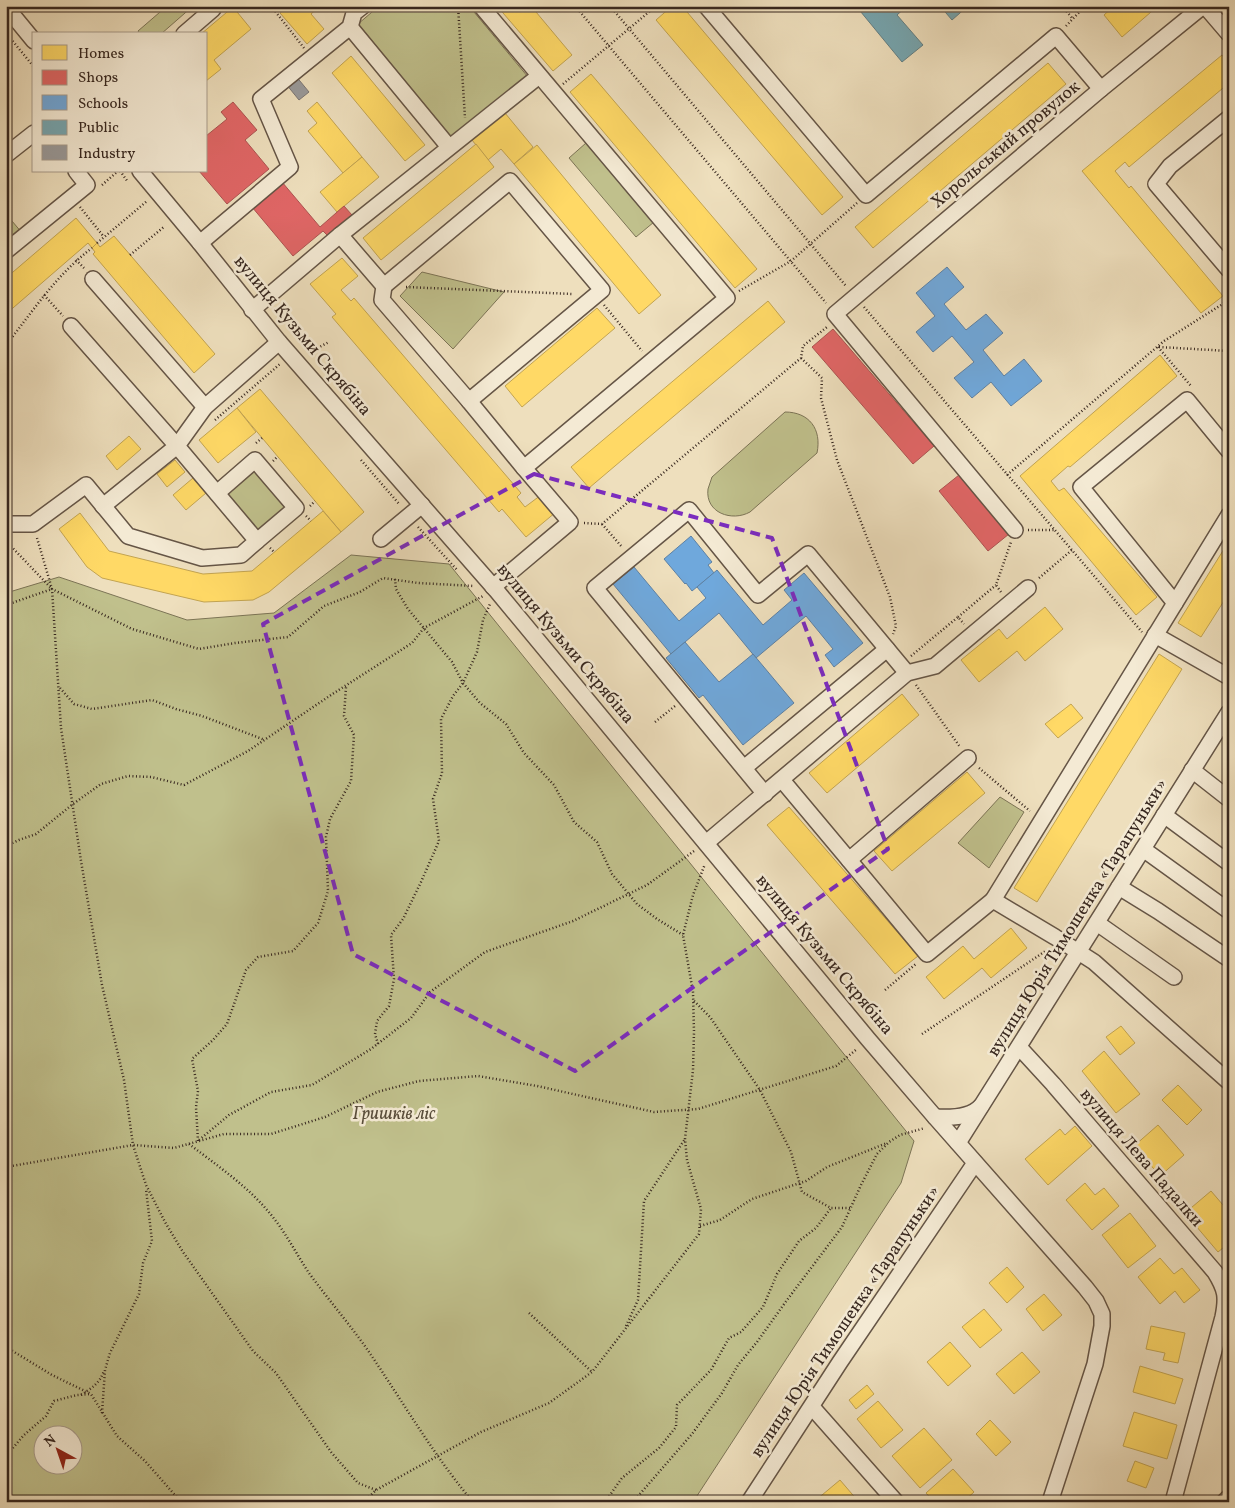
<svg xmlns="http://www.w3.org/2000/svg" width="1235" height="1508" viewBox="0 0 1235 1508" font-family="Vollkorn,serif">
<rect width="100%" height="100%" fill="#eedfbd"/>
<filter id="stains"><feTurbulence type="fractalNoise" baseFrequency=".004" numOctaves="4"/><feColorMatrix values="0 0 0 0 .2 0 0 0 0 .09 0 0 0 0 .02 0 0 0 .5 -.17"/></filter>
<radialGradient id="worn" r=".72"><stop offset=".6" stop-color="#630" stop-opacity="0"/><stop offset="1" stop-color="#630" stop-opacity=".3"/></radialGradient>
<g fill="#c0c08c" stroke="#7c7456" fill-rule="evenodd">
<polygon points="167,6 193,6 161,34 140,34 138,31"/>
<polygon points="379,6 469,6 528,77 453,139 358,24"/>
<polygon points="586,143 654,222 636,237 569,158"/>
<polygon points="6,214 23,234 6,248"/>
<polygon points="422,272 504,292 453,349 400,296"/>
<path d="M 785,412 C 809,412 822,429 817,453 L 750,512 C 732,522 705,513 708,489 C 709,485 711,481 712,477 Z"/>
<polygon points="255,462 294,508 258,538 219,493"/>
<path d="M 351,555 L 449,564 L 914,1141 L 901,1183 L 693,1502 L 6,1502 L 6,593 L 59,577 L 187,620 L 274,613 ZM 42,1436 L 72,1436 L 72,1466 L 42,1466 Z"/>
<polygon points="1000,797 1024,812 989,868 958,843"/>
</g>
<g fill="#ffd966" stroke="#c3a451">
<polygon points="288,6 320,6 311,14 324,29 307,44 280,13"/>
<polygon points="497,6 531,6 572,55 553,71"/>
<polygon points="672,6 682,6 843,197 822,215 656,20"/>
<polygon points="1114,6 1158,6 1122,37 1104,15"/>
<polygon points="233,7 251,29 214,60 221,69 206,81 206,34 201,34"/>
<polygon points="1222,55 1229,63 1229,83 1129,167 1125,162 1115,171 1129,188 1131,186 1223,296 1201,313 1082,171"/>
<polygon points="351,56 425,145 405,161 332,73"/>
<polygon points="1048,63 1066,84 873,248 855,227"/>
<polygon points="591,74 757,269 735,288 570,92"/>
<polygon points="317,102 362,157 343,173 308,131 317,123 307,111"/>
<polygon points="505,113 533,147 514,164 501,149 488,160 472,140"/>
<polygon points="476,144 494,167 381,260 363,238"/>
<polygon points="537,145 661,295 639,314 514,164"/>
<polygon points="362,157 379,177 337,212 320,192"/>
<polygon points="76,218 97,243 92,248 88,243 6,314 6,278"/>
<polygon points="114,236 215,354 194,373 93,254 95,252 92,248 97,243 100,247"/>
<polygon points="342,258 358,276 341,290 351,301 354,298 521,493 517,497 525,507 541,495 556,512 526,537 502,509 499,512 332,317 336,314 310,284"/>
<polygon points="768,301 785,322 589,488 571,467"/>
<polygon points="597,308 615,328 522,407 505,386"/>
<polygon points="1160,355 1177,376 1070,467 1068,466 1051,481 1059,491 1064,488 1157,597 1136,615 1020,476"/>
<polygon points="260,389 364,512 341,532 237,408"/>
<polygon points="237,408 256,432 218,463 199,440"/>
<polygon points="129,436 141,449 117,470 106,456"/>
<polygon points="175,460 185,472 167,487 157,474"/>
<polygon points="193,478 206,493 186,510 173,495"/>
<polygon points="323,511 341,532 269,592 253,600 204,602 102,578 87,567 59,529 80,513 109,551 203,574 252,571"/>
<polygon points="1229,541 1229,593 1201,637 1178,623"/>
<polygon points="1045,607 1063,629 1025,661 1017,651 979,682 961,660 999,629 1007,639"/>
<polygon points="1159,654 1182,669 1037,902 1014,888"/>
<polygon points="902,694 919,715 827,793 809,773"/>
<polygon points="1071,704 1083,718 1058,738 1045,724"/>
<polygon points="967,772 985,793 892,871 874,851"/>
<polygon points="789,807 918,956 895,974 767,825"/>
<polygon points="1011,928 1027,948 991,978 982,968 944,999 926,977 963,946 974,959"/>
<polygon points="1121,1026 1135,1043 1120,1055 1106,1037"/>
<polygon points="1104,1051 1140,1094 1116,1113 1082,1071"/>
<polygon points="1178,1085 1202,1110 1187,1125 1162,1100"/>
<polygon points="1158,1125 1184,1155 1160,1176 1134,1146"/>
<polygon points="1075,1126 1092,1146 1048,1185 1025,1159 1060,1129 1065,1135"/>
<polygon points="1229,1148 1229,1161 1223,1155"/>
<polygon points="1085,1183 1095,1195 1104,1188 1119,1206 1092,1230 1066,1200"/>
<polygon points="1211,1191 1229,1212 1229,1243 1218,1252 1185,1213"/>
<polygon points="1130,1213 1156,1246 1128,1268 1102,1235"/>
<polygon points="1160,1258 1174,1274 1182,1268 1200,1290 1184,1303 1175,1291 1160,1304 1138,1277"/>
<polygon points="1007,1267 1024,1287 1007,1303 989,1283"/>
<polygon points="1044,1294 1062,1315 1043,1331 1026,1309"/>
<polygon points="984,1309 1002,1330 980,1348 962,1327"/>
<polygon points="1151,1326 1185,1333 1178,1363 1163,1360 1165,1353 1146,1349"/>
<polygon points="950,1342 971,1366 948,1386 927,1362"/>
<polygon points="1022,1352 1040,1372 1014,1394 996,1374"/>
<polygon points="1140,1366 1183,1379 1175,1404 1133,1392"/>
<polygon points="867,1385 874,1394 856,1409 849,1400"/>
<polygon points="878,1401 903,1430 881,1448 857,1419"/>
<polygon points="1134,1412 1177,1425 1167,1459 1123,1446"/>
<polygon points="990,1420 1011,1442 996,1456 976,1434"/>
<polygon points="924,1428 952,1460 920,1488 892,1456"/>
<polygon points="1135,1461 1154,1468 1146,1488 1127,1481"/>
<polygon points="953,1469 974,1492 963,1502 934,1502 926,1493"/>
<polygon points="840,1480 858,1501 817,1502 816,1500"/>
</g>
<g fill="#e06666" stroke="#ad5351">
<polygon points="233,102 257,130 245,140 269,169 227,204 199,171 206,171 206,136 227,119 221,112"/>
<polygon points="282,182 320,227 344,206 352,215 327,235 323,231 293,256 252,207"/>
<polygon points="833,329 934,446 913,464 812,347"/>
<polygon points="959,475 1009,534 988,551 939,491"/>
</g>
<g fill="#6fa8dc" stroke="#5e81a3">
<polygon points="947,267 964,287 944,304 966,330 986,314 1003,333 983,350 1004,376 1024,359 1042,381 1011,406 991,382 972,398 954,378 974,362 952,336 933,352 916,332 935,316 916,293"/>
<polygon points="691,536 712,562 708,565 714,573 692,591 686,583 685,584 664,559"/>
<polygon points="634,567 679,621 706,598 697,587 717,570 763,625 792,600 784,590 804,573 863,643 834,667 825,655 833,649 806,616 756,658 719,613 671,654 613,584"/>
<polygon points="685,642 719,682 753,654 794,703 743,745 703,695 699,698 666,658"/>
</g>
<g fill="#76a5af" stroke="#637f84">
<polygon points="856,6 907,6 897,15 923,45 902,62"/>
<polygon points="940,6 968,6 952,20"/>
</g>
<polygon fill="#999" stroke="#7c7774" points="295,75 309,92 299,100 286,84"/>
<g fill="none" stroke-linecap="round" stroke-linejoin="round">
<g stroke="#655546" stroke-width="18">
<g id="minor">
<polyline points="481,6 727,298 524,468 570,522 493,587"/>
<polyline points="706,6 866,195 1056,36 1101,89"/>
<polyline points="1205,6 1229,34"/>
<polyline points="6,7 34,41"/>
<polyline points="350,27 449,147"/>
<polyline points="184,34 213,9"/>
<polyline points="1229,118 1170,166 1156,184 1229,270"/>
<polyline points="6,155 34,133"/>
<polyline points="140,171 200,243 279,342 496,590 868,1039 935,1117 1085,1287 1096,1301 1102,1314 1102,1326 1095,1364 1050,1502"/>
<polyline points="340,235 384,286 382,300 469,401"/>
<polyline points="200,243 290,167 261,99 350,27 354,13 363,6"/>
<polyline points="6,251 87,185 76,171"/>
<polyline points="93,279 205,407"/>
<polyline points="384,286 510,181 602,290 469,401 524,468"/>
<polyline points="252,310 340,235 539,76"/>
<polyline points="71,326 177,446 103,506"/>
<polyline points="217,493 255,460 296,508 257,541"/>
<polyline points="6,524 33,524 86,485 128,536 202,558 241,555 257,541 177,446 205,407 279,342"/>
<polyline points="1015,530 835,314 1101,89 1203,6"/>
<polyline points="381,539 422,505"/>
<polyline points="1175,603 1081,487 1187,400 1229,451"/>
<polyline points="1155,635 1229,677"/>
<polyline points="744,768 887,649"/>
<polyline points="1192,770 1229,799"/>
<polyline points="782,780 849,860 968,758"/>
<polyline points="765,794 595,588 689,510 758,595 808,554 907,673"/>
<polyline points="1164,815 1229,863"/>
<polyline points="706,843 907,673 935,666 1028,588"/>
<polyline points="1143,849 1229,911"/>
<polyline points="849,860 927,954 993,900 1055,937 1094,962 1229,1082"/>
<polyline points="1119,887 1158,911 1229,959"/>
<polyline points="993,900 1229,515"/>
<polyline points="1097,923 1174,977"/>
<path d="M 1019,1047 L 1053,1084 L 1215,1272 C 1226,1290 1227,1297 1223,1317 L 1173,1502"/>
<path d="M 935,1117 C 950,1118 970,1118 981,1106"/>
<polyline points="958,1143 1229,712"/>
<polyline points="812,1407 896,1502"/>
<polyline points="749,1502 840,1362 975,1163"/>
<polyline points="1224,1502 1229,1497"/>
</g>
</g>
<g stroke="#37271f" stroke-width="2.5" stroke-dasharray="1 2.5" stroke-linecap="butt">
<polyline points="271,6 304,48"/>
<polyline points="458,6 465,118"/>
<polyline points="575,6 826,303"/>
<polyline points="610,6 846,286"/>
<polyline points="1062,6 1073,19"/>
<polyline points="1066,26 1085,6"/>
<polyline points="6,33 34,67"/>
<polyline points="563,84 656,6"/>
<polyline points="120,171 128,182"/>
<polyline points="102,185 118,171"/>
<polyline points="80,207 104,237"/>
<polyline points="97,243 147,201"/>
<polyline points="130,255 165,226"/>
<polyline points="76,260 84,268"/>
<polyline points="406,287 573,294"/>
<polyline points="739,291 791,261 857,203"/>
<polyline points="44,295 63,316"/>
<polyline points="604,305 642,351"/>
<polyline points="864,307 1142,632"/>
<path d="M 6,345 C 34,310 55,276 92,248"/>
<polyline points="1158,347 1191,386"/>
<polyline points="1159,347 1229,351"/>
<polyline points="308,353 329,342"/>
<polyline points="801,358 822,378 821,398 837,460 890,597 896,626 893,634"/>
<polyline points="215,420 280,364"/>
<polyline points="256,443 262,438"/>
<polyline points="361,460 400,505"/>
<polyline points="273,461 277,457"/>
<polyline points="1007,475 1164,341 1229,300"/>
<polyline points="310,506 315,501"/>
<polyline points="306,516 311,521"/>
<polyline points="584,523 602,524 801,358 803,346 827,327"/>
<polyline points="602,524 622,547"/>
<polyline points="418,527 458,571"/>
<polyline points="1028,530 1054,530"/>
<polyline points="37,538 52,589"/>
<polyline points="6,541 51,588"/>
<polyline points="270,548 274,552"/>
<polyline points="1039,578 1072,550"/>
<polyline points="395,579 396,589 408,609 452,662 463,683 480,703 506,724 524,753 554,785 574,822 597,842 612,874 637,904 657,919 683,935"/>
<polyline points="1001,592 996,585 1011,542"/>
<polyline points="6,605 52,589"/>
<polyline points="958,617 996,585"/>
<polyline points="911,656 958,617 964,624"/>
<polyline points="916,685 960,747"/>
<polyline points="60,688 74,704 92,709 152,700 176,709 202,716 265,740"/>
<polyline points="655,722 675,706"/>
<polyline points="979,768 1030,811"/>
<polyline points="6,846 19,840 36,834 73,804 101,784 128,776 151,777 184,785 248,751 331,695 412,643 424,628 483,596"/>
<polyline points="885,990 917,963"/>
<polyline points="694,1001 710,1017 760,1090 791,1152 802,1192 831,1208 851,1208"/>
<polyline points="922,1034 1047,950"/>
<polyline points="378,1044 375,1034 377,1021 389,1006 394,979 391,935 403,919 421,882 439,841 433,799 442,773 441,719 453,696 463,683 477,652 483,620 490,604"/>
<polyline points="199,1140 229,1115 271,1092 312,1085 371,1049 411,1018 430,992 485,952 573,921 647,885 694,851"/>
<polyline points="198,1141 196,1107 198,1091 192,1059 213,1040 227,1024 246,970 258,957 293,951 318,923 328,891 326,837 330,819 351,781 354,735 344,716 346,687"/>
<path d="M 189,1144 C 214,1163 247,1186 267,1210 C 284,1229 295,1252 309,1273 C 330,1302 354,1329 373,1358 C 406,1407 435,1457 473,1502"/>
<polyline points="6,1167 133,1145 174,1148 224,1134 271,1134 325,1117 377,1092 419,1081 478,1076 537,1086 654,1112 698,1109 836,1066 857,1049"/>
<polyline points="700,1226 720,1220 752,1199 806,1181 827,1167 887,1143"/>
<polyline points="529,1313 592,1372"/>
<polyline points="626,1326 638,1300 644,1201 685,1139"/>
<polyline points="6,1347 52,1375 91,1394 117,1436 145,1461 181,1502"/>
<path d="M 81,1395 C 92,1388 99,1384 104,1371"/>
<polyline points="102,1413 105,1370 110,1353 139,1294 143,1263 152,1241 146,1189"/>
<polyline points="6,1456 24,1435 46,1416 54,1401 77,1395 90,1394"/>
<polyline points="376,1490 358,1483 331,1452 276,1373 253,1351 183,1252 165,1222 146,1185 133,1145 124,1080 102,985 81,861 61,728 52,589 132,629 199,649 235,643 288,637 324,606 360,592 383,578 418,583 474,586"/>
<polyline points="364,1502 376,1490 481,1432 549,1403 592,1372 699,1234 701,1209 687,1160 685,1139 693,1070 694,1032 693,992 683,935 693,895 705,864"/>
<polyline points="605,1502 622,1478 659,1448 676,1427 677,1405 711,1370 729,1338 741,1332 763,1307 777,1274 799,1241 816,1228 831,1208"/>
<polyline points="633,1502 692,1434 722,1393 738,1365 757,1342 787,1300 842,1227 861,1185 877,1154 889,1142 900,1135 925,1128"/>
</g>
<use href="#minor" stroke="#f4ead4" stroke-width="15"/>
</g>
<path fill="none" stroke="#7b2cbf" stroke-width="4" stroke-dasharray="10 6" stroke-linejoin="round" d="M 534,474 L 772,538 L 888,849 L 575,1071 L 353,954 L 263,624 Z"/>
<g text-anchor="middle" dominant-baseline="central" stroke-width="5" stroke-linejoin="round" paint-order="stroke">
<g font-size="18" fill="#37271f" stroke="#f4ead4">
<text transform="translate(1006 145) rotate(-40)">Хорольський провулок</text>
<text transform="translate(302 336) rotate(50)">вулиця Кузьми Скрябіна</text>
<text transform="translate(565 644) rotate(50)">вулиця Кузьми Скрябіна</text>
<text transform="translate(1078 918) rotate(-58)">вулиця Юрія Тимошенка «Тарапуньки»</text>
<text transform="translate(824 955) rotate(50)">вулиця Кузьми Скрябіна</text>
<text transform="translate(1141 1158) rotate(49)">вулиця Лева Падалки</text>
<text transform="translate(846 1322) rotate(-56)">вулиця Юрія Тимошенка «Тарапуньки»</text>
</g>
<g font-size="18" font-style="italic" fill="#594d3a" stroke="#f4ead4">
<text x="394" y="1114">Гришків ліс</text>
</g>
</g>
<rect width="1235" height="1508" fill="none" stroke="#eedfbd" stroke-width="25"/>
<rect x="8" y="8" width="1220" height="1493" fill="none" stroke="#37271f" stroke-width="2.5"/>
<rect x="12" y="12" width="1210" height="1483" fill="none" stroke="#37271f"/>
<rect x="32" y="32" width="175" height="140" fill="#f4ead4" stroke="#a89c8c"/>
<rect x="42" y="45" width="25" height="15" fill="#ffd966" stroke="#a89c8c"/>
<text x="78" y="58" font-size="15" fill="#37271f">Homes</text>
<rect x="42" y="70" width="25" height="15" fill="#e06666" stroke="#a89c8c"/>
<text x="78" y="82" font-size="15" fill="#37271f">Shops</text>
<rect x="42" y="95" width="25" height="15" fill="#6fa8dc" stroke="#a89c8c"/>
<text x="78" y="108" font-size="15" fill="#37271f">Schools</text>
<rect x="42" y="120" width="25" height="15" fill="#76a5af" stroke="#a89c8c"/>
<text x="78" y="132" font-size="15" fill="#37271f">Public</text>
<rect x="42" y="145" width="25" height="15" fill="#999999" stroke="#a89c8c"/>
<text x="78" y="158" font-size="15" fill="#37271f">Industry</text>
<g transform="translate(58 1450) rotate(320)"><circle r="24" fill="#f4ead4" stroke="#a89c8c"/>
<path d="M0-4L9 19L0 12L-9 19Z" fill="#8f2418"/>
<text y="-8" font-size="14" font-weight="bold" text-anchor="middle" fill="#37271f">N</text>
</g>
<rect width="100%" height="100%" filter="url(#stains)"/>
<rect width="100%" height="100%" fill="url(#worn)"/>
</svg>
